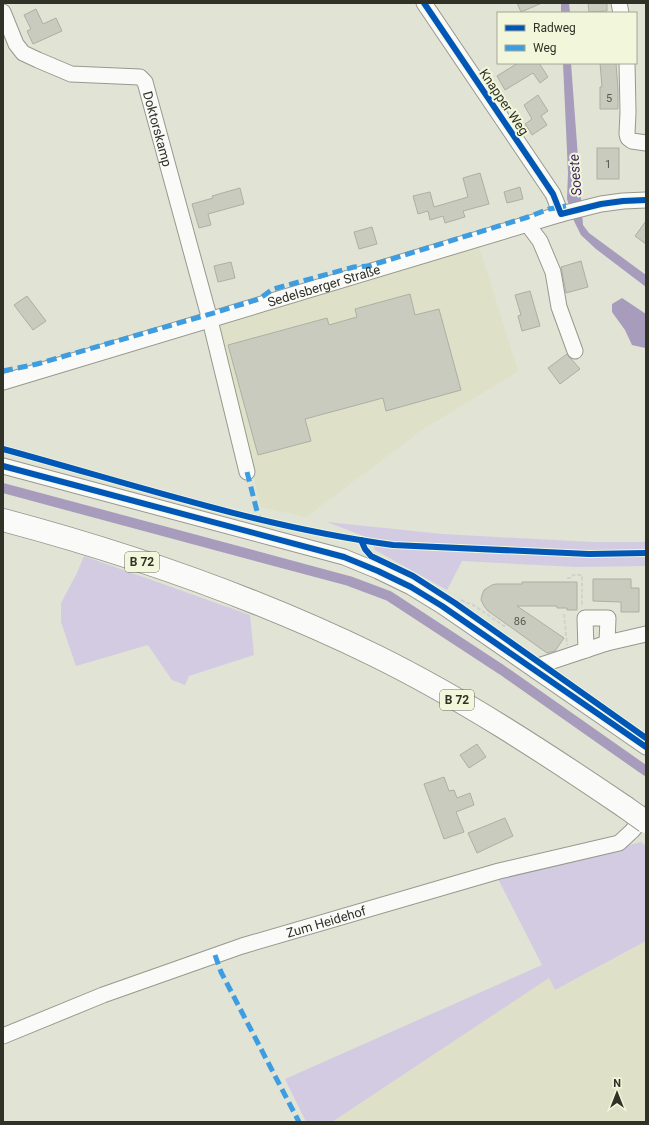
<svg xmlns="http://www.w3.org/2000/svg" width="649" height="1125" viewBox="0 0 649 1125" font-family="Roboto,sans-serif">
<rect width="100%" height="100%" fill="#e1e3d4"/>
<g fill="#dee1c7">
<polygon points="479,246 518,371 422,430 306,517 261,507 215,325"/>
<polygon points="646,941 646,1122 332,1122 548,978 555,990"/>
</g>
<g fill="#d3cbe2">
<polygon points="327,522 442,534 591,542 646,542 646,566 577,567 462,561 447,590 375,550 371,539"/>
<polygon points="84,556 250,615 254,655 189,676 185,685 172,680 148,645 76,666 61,622 61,603 77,573"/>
<polygon points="641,842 646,846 646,941 555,990 549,978 332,1122 306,1122 285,1079 542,965 498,879"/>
</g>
<g fill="#a79cbc">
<polygon points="561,3 569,3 570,13 561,13"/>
<polygon points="563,63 571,63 583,225 589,233 646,275 646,287 596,249 581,235 574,221 567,199 568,173"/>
<polygon points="622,298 646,314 646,347 645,348 632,345 625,330 612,312 612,304"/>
</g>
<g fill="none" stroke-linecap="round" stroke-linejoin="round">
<polyline stroke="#a79cbc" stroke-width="10" points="3,488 349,581 389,596 502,670 646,771"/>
</g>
<g fill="#c9cbbf" stroke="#adafa3">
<polygon points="517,3 542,3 521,12"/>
<polygon points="588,3 607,3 607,11 589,12"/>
<polygon points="36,9 43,24 56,18 62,31 33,44 27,31 31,29 24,15"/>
<polygon points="518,63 539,63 548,77 540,83 533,73 505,90 497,76"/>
<polygon points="600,63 616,63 618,90 618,109 600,109 600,87 602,87"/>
<polygon points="538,95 548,111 541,116 547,125 532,135 525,124 532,119 524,105"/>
<rect x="597" y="148" width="22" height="31"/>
<polygon points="480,173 489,204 463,211 465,217 445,223 443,216 430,220 428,211 418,214 413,196 430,192 434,207 468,197 463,178"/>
<polygon points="520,187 523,199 507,203 504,192"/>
<polygon points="240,188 244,204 208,214 211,225 199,228 192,204 213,198 212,196"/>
<polygon points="646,221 646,244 635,236"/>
<polygon points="372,227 377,244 359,249 354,232"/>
<polygon points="581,261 588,287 566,293 561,267"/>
<polygon points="231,262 235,278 218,282 214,266"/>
<polygon points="530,291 540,326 522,331 518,316 521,315 515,295"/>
<polygon points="410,294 415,315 439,309 461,390 386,411 383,398 305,419 311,441 258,455 228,345 327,318 329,325 357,317 355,309"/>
<polygon points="27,296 46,321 33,330 14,305"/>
<polygon points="567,354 580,369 560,384 548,368"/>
<polygon points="593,579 631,579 631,588 639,588 639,612 621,612 621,602 593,601"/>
<polygon points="522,582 577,582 577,610 567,610 567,608 557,608 557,606 517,606 564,638 555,651 547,653 488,611 484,606 481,600 482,595 484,590 492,585 496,584 522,584"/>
<polygon points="477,744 486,757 469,768 460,755"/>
<polygon points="444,777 449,791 454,790 457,798 470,793 474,805 456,812 464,832 444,839 424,784"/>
<polygon points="505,818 513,836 477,853 468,833"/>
</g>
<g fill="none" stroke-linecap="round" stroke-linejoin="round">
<g stroke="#97998d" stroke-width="17">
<g id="minor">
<polyline points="424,3 553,194 561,214"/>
<polyline points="619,3 621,13"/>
<path id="s1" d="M 3,12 L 16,44 L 23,53 L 38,60 L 71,74 L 140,77 L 145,82 L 210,320 L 247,472"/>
<polyline points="627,63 628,112 627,134 628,138 632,141 646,143"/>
<polyline points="528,225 540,241 553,272 559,307 575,351"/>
<path id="s2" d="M 3,382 L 561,214 L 601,204 L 623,201 L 646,200"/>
<polyline points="3,466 344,557 378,571 411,587 442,606 646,747"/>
<polyline points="586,650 585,618 608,618 607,643"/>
<polyline points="536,671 541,665 607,643 646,634"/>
<path id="s3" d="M 3,1036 L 103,995 L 242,946 L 499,871 L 619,843 L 632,831 L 646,814"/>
</g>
</g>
<g stroke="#97998d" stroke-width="24">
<path id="highway" d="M 3,520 C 131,554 257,598 376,656 C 463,699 544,752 625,807"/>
</g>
<g stroke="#d2d2ce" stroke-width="2" stroke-dasharray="4 2" stroke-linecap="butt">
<polyline points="567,578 571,578 573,575 582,575 582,607"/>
<polyline points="461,600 475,606 504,626 506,624"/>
<polyline points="564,614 567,645"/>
</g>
<use href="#minor" stroke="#fafbf9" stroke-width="15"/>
<use href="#highway" stroke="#fafbf9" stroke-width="22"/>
<g stroke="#97998d" stroke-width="24" stroke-linecap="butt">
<polyline id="highway-bridge" points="625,807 646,822"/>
</g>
<use href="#highway-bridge" stroke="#fafbf9" stroke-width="22"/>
<g stroke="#3e9de0" stroke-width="5" stroke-dasharray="10 5" stroke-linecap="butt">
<polyline points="3,371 37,364 217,312 259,299 273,289 354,267 369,266 528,217 549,209 566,206"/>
<polyline points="247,472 259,519"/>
<polyline points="215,955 221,972 299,1122"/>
</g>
<g stroke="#f2f7db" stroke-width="8">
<g id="cycleway">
<polyline points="424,3 553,194 561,214 601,204 623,201 646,200"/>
<path d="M 3,449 C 132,484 260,527 393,545 L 589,554 L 646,553"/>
<polyline points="3,466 344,557 378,571 411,587 442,606 646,747"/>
<polyline points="361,540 365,549 371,556 413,576 455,603 646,738"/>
</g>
</g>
<use href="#cycleway" stroke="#0057b8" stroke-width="6"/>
</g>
<g text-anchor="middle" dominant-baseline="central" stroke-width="4" stroke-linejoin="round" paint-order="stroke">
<g font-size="11" fill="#56584d">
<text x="609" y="98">5</text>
<text x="608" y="164">1</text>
<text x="520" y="621">86</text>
</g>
<g fill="#f2f7db" stroke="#6a6d5d" stroke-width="1">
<rect x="125" y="552" width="34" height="20" rx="3"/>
<rect x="440" y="690" width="34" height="20" rx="3"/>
</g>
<g font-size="12" font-weight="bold" fill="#303227">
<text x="142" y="562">B 72</text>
<text x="457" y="700">B 72</text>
</g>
<g font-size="13" fill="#303227" stroke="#f2f7db">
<text transform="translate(504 102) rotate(56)">Knapper Weg</text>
<text stroke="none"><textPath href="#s1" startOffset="223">Doktorskamp</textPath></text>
<text stroke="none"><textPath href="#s2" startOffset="335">Sedelsberger Straße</textPath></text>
<text stroke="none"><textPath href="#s3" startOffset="343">Zum Heidehof</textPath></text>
</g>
<g font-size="14" font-style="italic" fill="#391f60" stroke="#f2f7db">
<text transform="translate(575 175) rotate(-94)">Soeste</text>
</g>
</g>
<rect width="649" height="1125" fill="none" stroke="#303227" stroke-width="8"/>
<rect x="497" y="12" width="140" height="52" fill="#f2f7db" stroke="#a4a893"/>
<rect x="505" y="25" width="20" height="6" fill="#0057b8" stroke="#a4a893"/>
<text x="533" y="32" font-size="12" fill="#303227">Radweg</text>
<rect x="505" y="45" width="20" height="6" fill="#3e9de0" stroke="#a4a893"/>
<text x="533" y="52" font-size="12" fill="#303227">Weg</text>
<g transform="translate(617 1093)" stroke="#f2f7db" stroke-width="3" paint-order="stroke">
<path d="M0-3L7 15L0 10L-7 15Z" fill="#303227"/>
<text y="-6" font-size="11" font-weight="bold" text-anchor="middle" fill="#303227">N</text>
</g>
</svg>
